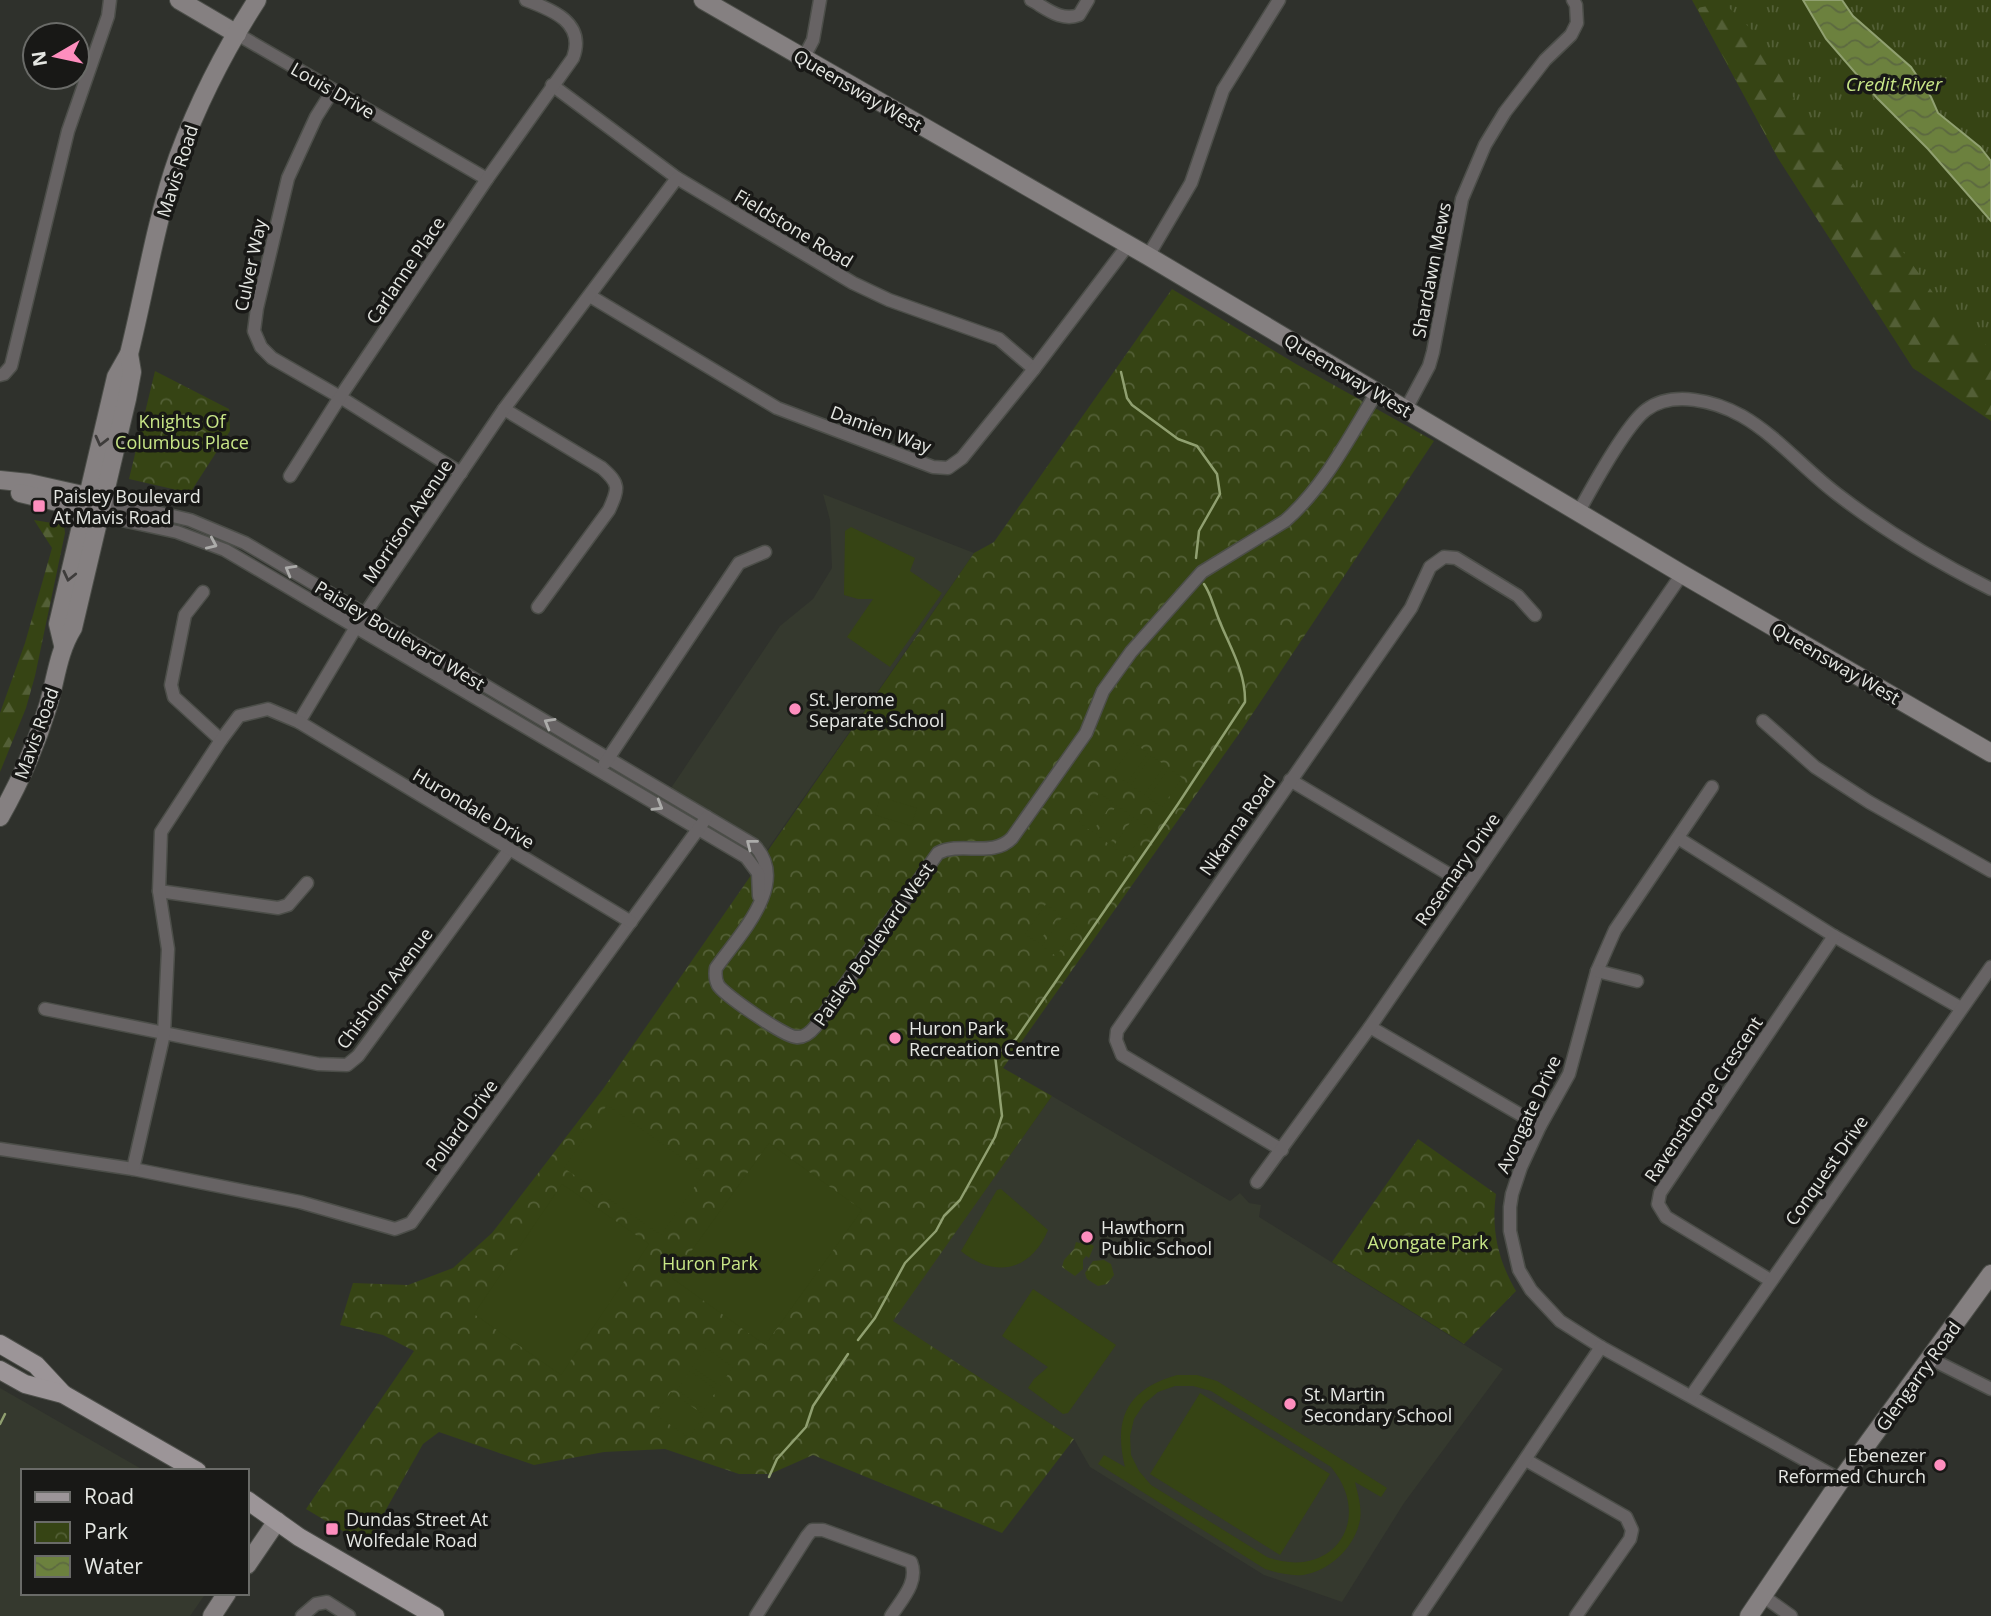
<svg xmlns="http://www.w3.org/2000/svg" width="1991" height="1616" viewBox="0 0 1991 1616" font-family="'Open Sans',sans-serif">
<defs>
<pattern id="grass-tufts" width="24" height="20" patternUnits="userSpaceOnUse" patternTransform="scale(1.75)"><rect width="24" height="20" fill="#364414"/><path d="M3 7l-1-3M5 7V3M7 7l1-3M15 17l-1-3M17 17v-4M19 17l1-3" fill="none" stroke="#535f36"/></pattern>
<pattern id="forest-firs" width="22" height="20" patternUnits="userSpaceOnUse" patternTransform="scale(1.75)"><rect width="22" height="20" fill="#364414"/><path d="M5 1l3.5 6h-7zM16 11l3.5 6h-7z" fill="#535f36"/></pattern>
<pattern id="park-crowns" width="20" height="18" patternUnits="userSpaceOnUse" patternTransform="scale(1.75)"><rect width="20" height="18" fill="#364414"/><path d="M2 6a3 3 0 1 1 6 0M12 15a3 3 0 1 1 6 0" fill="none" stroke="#535f36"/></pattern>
<pattern id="water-waves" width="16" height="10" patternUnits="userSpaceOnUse" patternTransform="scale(1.75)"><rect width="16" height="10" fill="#6c813e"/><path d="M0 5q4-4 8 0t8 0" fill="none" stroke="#5c6940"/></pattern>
</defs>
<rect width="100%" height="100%" fill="#2f312c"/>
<g fill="#35392e">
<polygon points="823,494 974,553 767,850 742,832 669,791 780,626 813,599 832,568 830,520"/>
<polygon points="1052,1096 1230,1201 1240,1193 1249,1203 1261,1205 1259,1217 1503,1369 1404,1503 1342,1602 1264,1575 1090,1467 1074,1439 892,1321"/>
<polygon points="0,1388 145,1471 23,1471 23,1593 206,1593 190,1616 0,1616"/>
</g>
<polygon fill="url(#grass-tufts)" points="1692,0 1991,0 1991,413 1913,368 1778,158"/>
<g fill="url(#forest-firs)">
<polygon points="1724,3 1757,35 1787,88 1862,196 1948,313 1991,349 1991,421 1913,368 1778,158 1697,8"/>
<polygon points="34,520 64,525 65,533 35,676 26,708 0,772 0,713 25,643 52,548"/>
</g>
<g fill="url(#park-crowns)">
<polygon points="1172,289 1296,364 1434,441 1243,728 1003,1068 1052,1096 893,1321 1074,1439 1002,1533 813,1455 770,1474 739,1474 665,1449 604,1452 534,1465 439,1432 423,1444 366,1545 306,1509 414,1351 383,1335 340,1325 353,1283 408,1285 453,1268 492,1233 603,1089 974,553 994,542"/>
<polygon points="155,371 229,409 230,431 190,493 129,479"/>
<path d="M 1418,1139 L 1496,1194 C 1491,1230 1498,1260 1516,1291 L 1464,1344 L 1332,1262 Z"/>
<polygon points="1082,1239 1094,1246 1089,1258 1086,1256 1083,1260 1083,1269 1075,1276 1062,1267 1064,1260 1074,1249 1076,1242 1080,1243"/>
<polygon points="1104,1260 1111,1264 1114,1275 1107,1284 1098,1286 1087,1279 1085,1273 1093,1261"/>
</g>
<g fill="#364414" fill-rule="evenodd">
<polygon points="851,527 915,558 910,571 942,593 890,667 847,637 873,599 858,599 844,595 845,531"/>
<polygon points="1134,743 1148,753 1127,783 1113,773"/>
<polygon points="1151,756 1165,765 1144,795 1131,785"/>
<polygon points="1169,768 1182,778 1162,807 1148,798"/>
<polygon points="1099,793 1113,802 1092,832 1079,822"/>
<polygon points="880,797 917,808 911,826 875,815"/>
<polygon points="1117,805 1130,815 1109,844 1096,834"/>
<polygon points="1134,817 1148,827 1127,857 1113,847"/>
<polygon points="1046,904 1059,914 1038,943 1025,934"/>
<polygon points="1063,916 1077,926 1056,956 1042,946"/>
<polygon points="607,1105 704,1173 661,1235 564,1168"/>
<polygon points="769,1143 862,1210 765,1345 672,1278"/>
<polygon points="562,1184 649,1244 561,1375 474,1314"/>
<path d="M 1001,1189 L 1048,1230 C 1031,1271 995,1279 961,1251 L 997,1190 Z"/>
<polygon points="1033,1289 1116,1345 1068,1413 1063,1414 1028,1388 1034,1379 1048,1367 1002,1336"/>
<polygon points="706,1348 733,1367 720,1386 692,1367"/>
<polygon points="690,1371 717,1390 704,1409 677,1390"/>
<path d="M 1177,1375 L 1197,1375 L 1217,1381 L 1387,1488 L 1381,1497 L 1355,1482 C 1358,1495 1362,1507 1360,1520 C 1355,1547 1330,1571 1303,1575 C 1290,1576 1278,1573 1265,1569 L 1098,1464 L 1104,1455 L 1125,1467 C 1113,1419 1127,1389 1177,1375 ZM 1175,1386 L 1193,1386 L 1211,1391 L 1331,1467 C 1375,1520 1332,1581 1267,1557 L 1151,1485 L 1139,1471 L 1131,1455 L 1130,1436 L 1134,1419 L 1144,1404 L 1158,1392 Z"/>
<polygon points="671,1392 704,1415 689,1438 655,1414"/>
<polygon points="1200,1393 1330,1474 1280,1555 1150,1474"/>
</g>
<polygon fill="url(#water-waves)" stroke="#90a070" stroke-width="2" points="1803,0 1842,0 1853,16 1911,67 1931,97 1938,113 1980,147 1991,161 1991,221 1928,149 1877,98 1826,39"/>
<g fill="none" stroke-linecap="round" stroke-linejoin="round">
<g stroke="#90a070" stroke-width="2.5">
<polyline points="1121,372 1127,398 1132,405 1178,439 1197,446 1217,474 1220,494 1199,531 1196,558"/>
<path d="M 858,1340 L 875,1318 L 905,1263 L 936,1231 L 944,1216 L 960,1200 L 995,1137 L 1002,1116 L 995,1055 L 1016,1039 L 1178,804 L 1245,702 C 1246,668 1225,640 1215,609 C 1211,599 1210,593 1204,584"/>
<polyline points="0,1424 5,1414"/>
<polyline points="769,1477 777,1459 806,1427 813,1406 848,1354"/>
</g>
<g stroke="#4c4e49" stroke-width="15">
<g id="street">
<path d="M 1031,0 C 1046,8 1061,22 1079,15 L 1088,0"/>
<polyline points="237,34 487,179"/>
<polyline points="803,59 813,40 820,0"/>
<polyline points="552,85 677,178 853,283 889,300 999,339 1034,369"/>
<polyline points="333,90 316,117 288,178 257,308 254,331 261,347 272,358 340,397 461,473"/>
<polyline points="1148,256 1191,183 1223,90 1279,0"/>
<polyline points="590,296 777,408 933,467 948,468 962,458 1034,369 1128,245"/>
<polyline points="0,375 4,374 11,366 68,131 108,16 110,0"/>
<path d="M 504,409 L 602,468 C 620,484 619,488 609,510 L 538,607"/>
<polyline points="1406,409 1429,366 1433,352 1462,199 1485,145 1505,112 1545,60 1571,35 1577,23 1576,5 1573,0"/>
<path d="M 290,476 L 340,397 L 487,179 L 573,58 C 586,23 553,10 526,0"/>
<path d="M 103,500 L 190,520 L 245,543 L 754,845 C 791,883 739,935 716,968 C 715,974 715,979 718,985 C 723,994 785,1037 796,1037 C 804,1038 810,1033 815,1027 L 938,853 C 961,841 993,858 1012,838 L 1086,733 L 1103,691 L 1131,652 L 1202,572 L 1285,521 C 1325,486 1350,436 1377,392"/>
<path d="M 1578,513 C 1591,489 1626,425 1646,410 C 1673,390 1715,401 1742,416 C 1777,436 1805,470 1837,494 C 1885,531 1937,562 1991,589"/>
<polyline points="99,515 177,532 225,550 746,857 758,873 759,896"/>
<polyline points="203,592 185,615 171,685 174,697 221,740"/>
<polyline points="1763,721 1815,767 1869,802 1991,871"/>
<polyline points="299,722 356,627 504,409 677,178"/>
<polyline points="605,763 739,563 765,552"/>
<polyline points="1290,780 1467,885"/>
<polyline points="1712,787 1615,930 1597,971 1569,1074 1540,1126 1521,1167 1512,1194 1510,1207 1510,1231 1519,1270 1531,1290 1560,1321 1601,1347 1841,1480"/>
<polyline points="1678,838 1834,936 1961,1008"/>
<polyline points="159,891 278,908 288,905 307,883"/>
<polyline points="1597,971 1637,981"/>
<polyline points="45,1009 318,1064 347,1065 358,1056 509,850"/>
<polyline points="1370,1027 1540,1126"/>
<polyline points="0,1149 133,1169 300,1202 395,1229 411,1223 707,817"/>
<polyline points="1282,1150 1122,1055 1116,1040 1117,1031 1411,608 1430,567 1444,557 1456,558 1518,596 1535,615"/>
<polyline points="133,1169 164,1034 168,949 159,891 161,832 221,740 239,716 268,709 299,722 631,922"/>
<polyline points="1257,1182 1370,1027 1682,574"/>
<polyline points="1770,1280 1666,1217 1658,1204 1660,1193 1834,936"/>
<polyline points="1931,1359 1991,1389"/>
<polyline points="1691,1396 1991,967"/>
<polyline points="1526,1460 1626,1517 1632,1530 1630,1539 1576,1616"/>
<polyline points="1763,1596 1791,1616"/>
<polyline points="302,1616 316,1604 327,1602 349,1616"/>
<path d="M 756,1616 L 807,1536 L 812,1530 L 823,1530 L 911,1562 C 919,1582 902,1599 891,1616"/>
<polyline points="1419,1616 1601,1347"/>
</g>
</g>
<g stroke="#4c4e49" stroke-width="20">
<g id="secondary">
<polyline points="179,0 237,34"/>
<polyline points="703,0 1148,256 1682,574 1991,753"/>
<polyline points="0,480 29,483 96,498"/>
<polyline points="20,493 70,505 94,513"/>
<path d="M 63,645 L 58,624 L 116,377 L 129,354 C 145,290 156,219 178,157 C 198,103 226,48 257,0"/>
<path d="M 0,817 C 20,782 36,745 48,706 C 56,679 58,652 73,628 L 127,399 L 132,372 L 129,354"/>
<polyline points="247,1565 277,1521"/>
<polyline points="212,1616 227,1593"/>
<polyline points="1749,1616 1841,1480 1991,1274"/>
</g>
</g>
<g stroke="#4c4e49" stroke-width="20">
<g id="primary">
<polyline points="0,1344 36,1365 63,1394"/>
<polyline points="0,1370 25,1384 63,1394 197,1471"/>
<polyline points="247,1500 299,1537 435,1616"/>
</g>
</g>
<use href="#street" stroke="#676364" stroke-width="12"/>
<use href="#secondary" stroke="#858081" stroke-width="18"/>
<use href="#primary" stroke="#9c9598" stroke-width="18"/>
</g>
<defs><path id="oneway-chevron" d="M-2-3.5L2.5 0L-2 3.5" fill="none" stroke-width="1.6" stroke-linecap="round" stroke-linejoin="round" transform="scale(1.75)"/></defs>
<g stroke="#3e3c3b">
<use href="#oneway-chevron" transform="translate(101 441) rotate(104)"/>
<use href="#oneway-chevron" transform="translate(69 576) rotate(103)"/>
</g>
<g stroke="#acacaa">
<use href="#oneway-chevron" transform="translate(212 544) rotate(24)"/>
<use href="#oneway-chevron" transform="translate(290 570) rotate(-150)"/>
<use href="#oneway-chevron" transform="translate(549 723) rotate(-150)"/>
<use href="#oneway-chevron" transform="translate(658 806) rotate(31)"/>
<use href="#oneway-chevron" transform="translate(751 844) rotate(-142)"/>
</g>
<g fill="#fe8ebe" stroke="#181816" stroke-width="2.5">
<rect x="32" y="499" width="14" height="14" rx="3.5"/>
<circle cx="795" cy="709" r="7"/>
<circle cx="895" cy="1038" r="7"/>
<circle cx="1087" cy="1237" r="7"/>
<circle cx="1290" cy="1404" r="7"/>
<circle cx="1940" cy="1465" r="7"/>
<rect x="325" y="1522" width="14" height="14" rx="3.5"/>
</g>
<g text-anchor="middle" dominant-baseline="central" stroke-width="7" stroke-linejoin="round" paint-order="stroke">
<g font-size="18" fill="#e5e7e3" stroke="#181816">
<text transform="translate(333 90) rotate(30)">Louis Drive</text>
<text transform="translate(858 90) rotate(30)">Queensway West</text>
<text transform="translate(177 171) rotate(-72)">Mavis Road</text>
<text transform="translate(794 228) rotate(31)">Fieldstone Road</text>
<text transform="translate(250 265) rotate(-78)">Culver Way</text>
<text transform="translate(405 270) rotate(-56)">Carlanne Place</text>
<text transform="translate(1431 270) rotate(-79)">Shardawn Mews</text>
<text transform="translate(1348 375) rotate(31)">Queensway West</text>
<text transform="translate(881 429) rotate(20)">Damien Way</text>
<text transform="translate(407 521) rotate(-56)">Morrison Avenue</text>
<text transform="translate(400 635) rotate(31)">Paisley Boulevard West</text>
<text transform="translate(1836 663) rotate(30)">Queensway West</text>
<text transform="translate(36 733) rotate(-70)">Mavis Road</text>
<text transform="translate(474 808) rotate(31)">Hurondale Drive</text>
<text transform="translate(1237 825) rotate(-55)">Nikanna Road</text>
<text transform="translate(1457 869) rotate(-55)">Rosemary Drive</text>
<text transform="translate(873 944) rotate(-55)">Paisley Boulevard West</text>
<text transform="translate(384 988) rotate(-53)">Chisholm Avenue</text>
<text transform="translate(1703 1099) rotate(-56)">Ravensthorpe Crescent</text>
<text transform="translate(1528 1114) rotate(-65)">Avongate Drive</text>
<text transform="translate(461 1125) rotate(-54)">Pollard Drive</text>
<text transform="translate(1826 1170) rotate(-55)">Conquest Drive</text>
<text transform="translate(1918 1376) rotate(-54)">Glengarry Road</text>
</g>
<g font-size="18" fill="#c8e687" stroke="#181816">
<text x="182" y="421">Knights Of<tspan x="182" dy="21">Columbus Place</tspan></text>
<text x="1428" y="1242">Avongate Park</text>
<text x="710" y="1263">Huron Park</text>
</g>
<g font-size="18" fill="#e5e7e3" stroke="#181816" text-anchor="start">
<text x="53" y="496">Paisley Boulevard<tspan x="53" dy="21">At Mavis Road</tspan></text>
<text x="809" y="699">St. Jerome<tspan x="809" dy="21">Separate School</tspan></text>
<text x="909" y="1028">Huron Park<tspan x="909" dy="21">Recreation Centre</tspan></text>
<text x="1101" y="1227">Hawthorn<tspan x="1101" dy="21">Public School</tspan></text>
<text x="1304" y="1394">St. Martin<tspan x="1304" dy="21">Secondary School</tspan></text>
<text x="1926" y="1455" text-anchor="end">Ebenezer<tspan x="1926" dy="21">Reformed Church</tspan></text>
<text x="346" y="1519">Dundas Street At<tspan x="346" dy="21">Wolfedale Road</tspan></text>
</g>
<g font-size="19" font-style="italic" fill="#c8e687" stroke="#181816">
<text x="1894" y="84">Credit River</text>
</g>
</g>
<rect x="21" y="1469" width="228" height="126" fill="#181816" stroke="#6a6b68" stroke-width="2"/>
<rect x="35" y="1492" width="35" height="10" fill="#9c9598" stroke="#6a6b68" stroke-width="2"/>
<text x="84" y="1504" font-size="21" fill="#e5e7e3">Road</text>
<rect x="35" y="1522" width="35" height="21" fill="url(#park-crowns)" stroke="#6a6b68" stroke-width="2"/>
<text x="84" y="1539" font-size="21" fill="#e5e7e3">Park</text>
<rect x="35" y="1556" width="35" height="21" fill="url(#water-waves)" stroke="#6a6b68" stroke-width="2"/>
<text x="84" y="1574" font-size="21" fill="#e5e7e3">Water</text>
<g transform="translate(56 56) rotate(261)"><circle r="33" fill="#181816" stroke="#6a6b68" stroke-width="2"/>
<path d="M0-5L12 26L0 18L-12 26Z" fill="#fe8ebe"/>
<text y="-10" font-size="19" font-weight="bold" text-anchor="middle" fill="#e5e7e3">N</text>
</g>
</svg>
